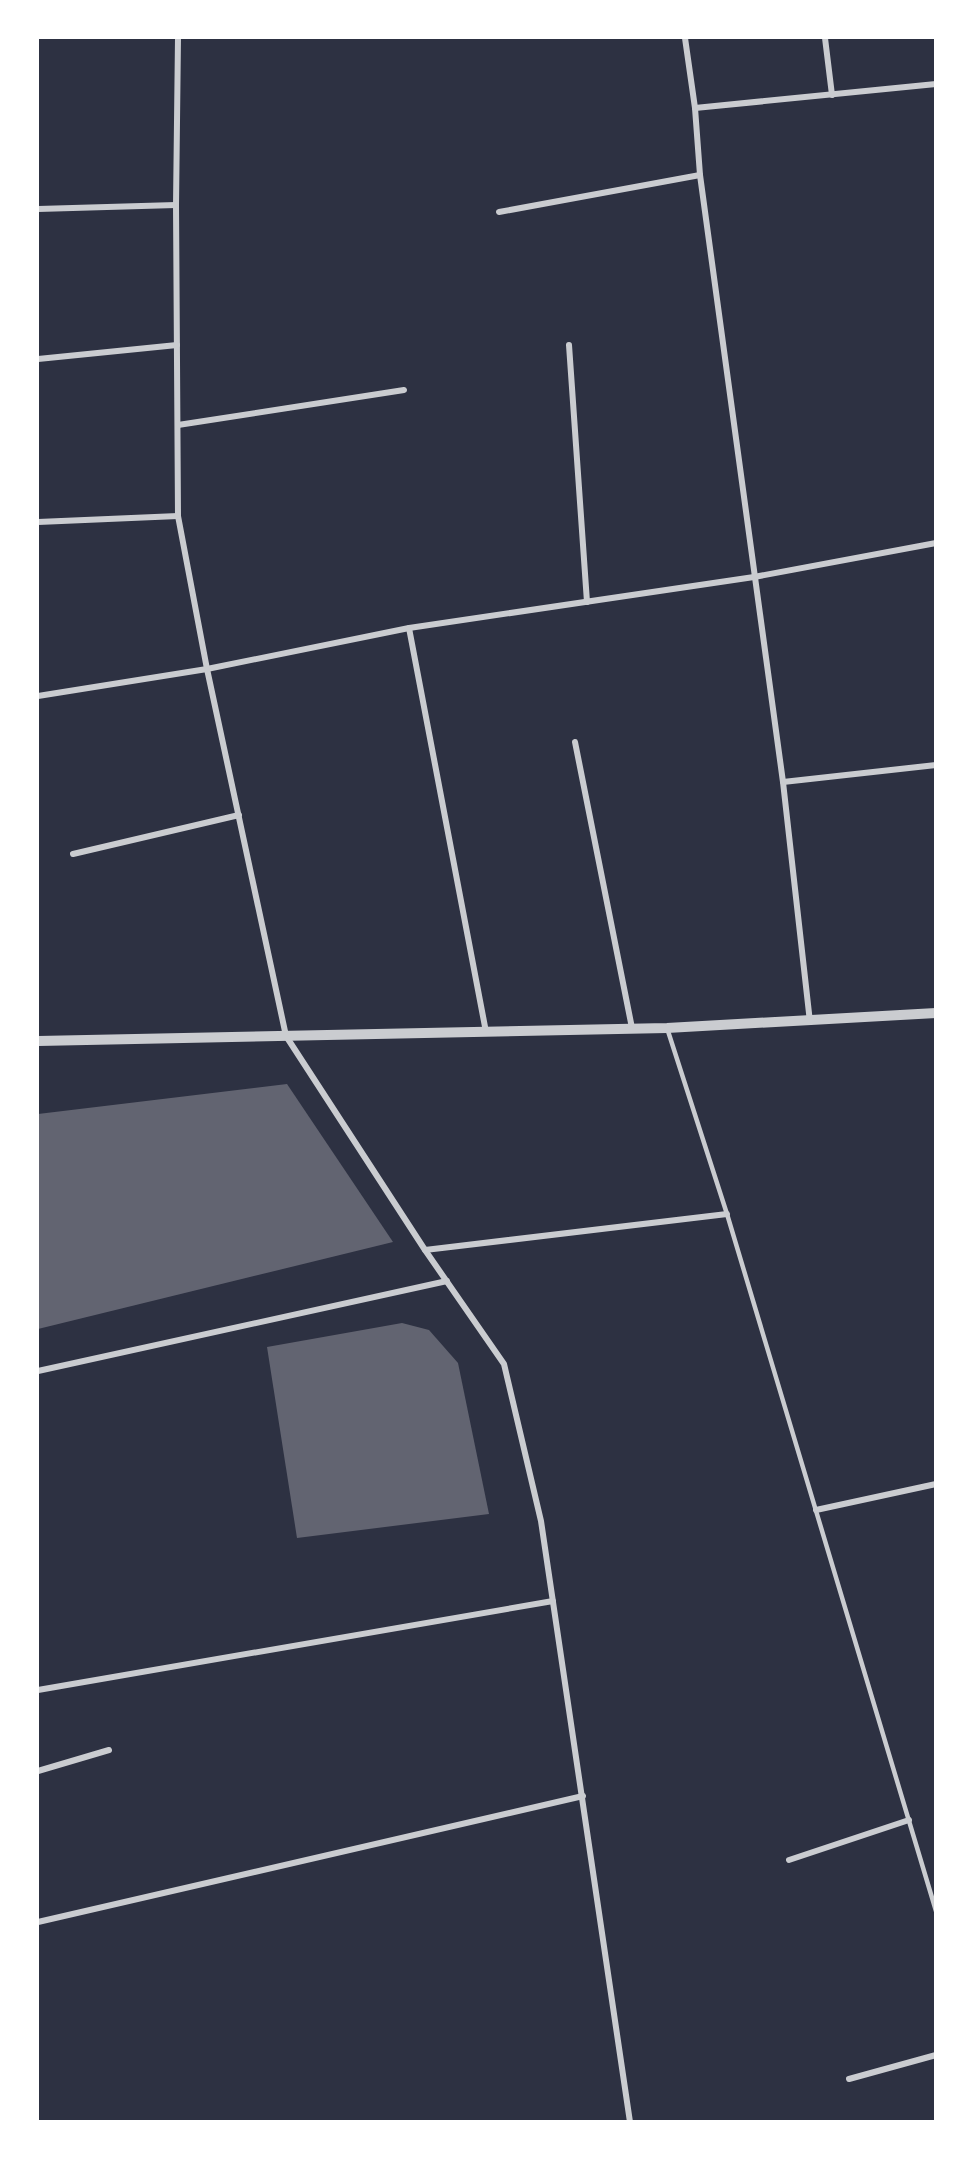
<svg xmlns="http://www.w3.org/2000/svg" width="973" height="2159" viewBox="0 0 973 2159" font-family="'Varela Round',sans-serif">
<rect width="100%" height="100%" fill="#2d3142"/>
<g fill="#626471">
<polygon points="287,1084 393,1242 38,1329 38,1114"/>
<polygon points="402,1323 429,1330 458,1363 489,1514 297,1538 267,1347"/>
</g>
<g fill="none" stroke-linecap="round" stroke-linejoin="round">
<polyline stroke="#caccd0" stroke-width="4.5" points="667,1028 727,1214 936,1911"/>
<g stroke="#caccd0" stroke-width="6">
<polyline points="178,38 176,205 178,516 207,669 286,1036 425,1250 504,1364 541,1521 630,2122"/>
<polyline points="685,38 695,108 700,175 783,782 810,1022"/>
<polyline points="825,38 832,95"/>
<polyline points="695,108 936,84"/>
<polyline points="38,209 176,205"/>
<polyline points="499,212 700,175"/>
<polyline points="569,345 587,602"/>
<polyline points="38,359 177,345"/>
<polyline points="178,425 404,390"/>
<polyline points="38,522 178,516"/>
<polyline points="409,628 486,1032"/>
<polyline points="38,696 207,669 409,628 754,577 936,543"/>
<polyline points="575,742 632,1028"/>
<polyline points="783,782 936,765"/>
<polyline points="73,854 239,815"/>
<polyline points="425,1250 727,1214"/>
<polyline points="38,1371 447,1281"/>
<polyline points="816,1510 936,1484"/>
<polyline points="38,1690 553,1601"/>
<polyline points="38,1771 109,1750"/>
<polyline points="789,1860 909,1820"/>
<polyline points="38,1922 583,1796"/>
<polyline points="849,2079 936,2055"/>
</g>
<polyline stroke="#caccd0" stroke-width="10" points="38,1041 667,1028 936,1013"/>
</g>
<rect width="973" height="2159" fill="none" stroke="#ffffff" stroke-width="78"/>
</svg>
